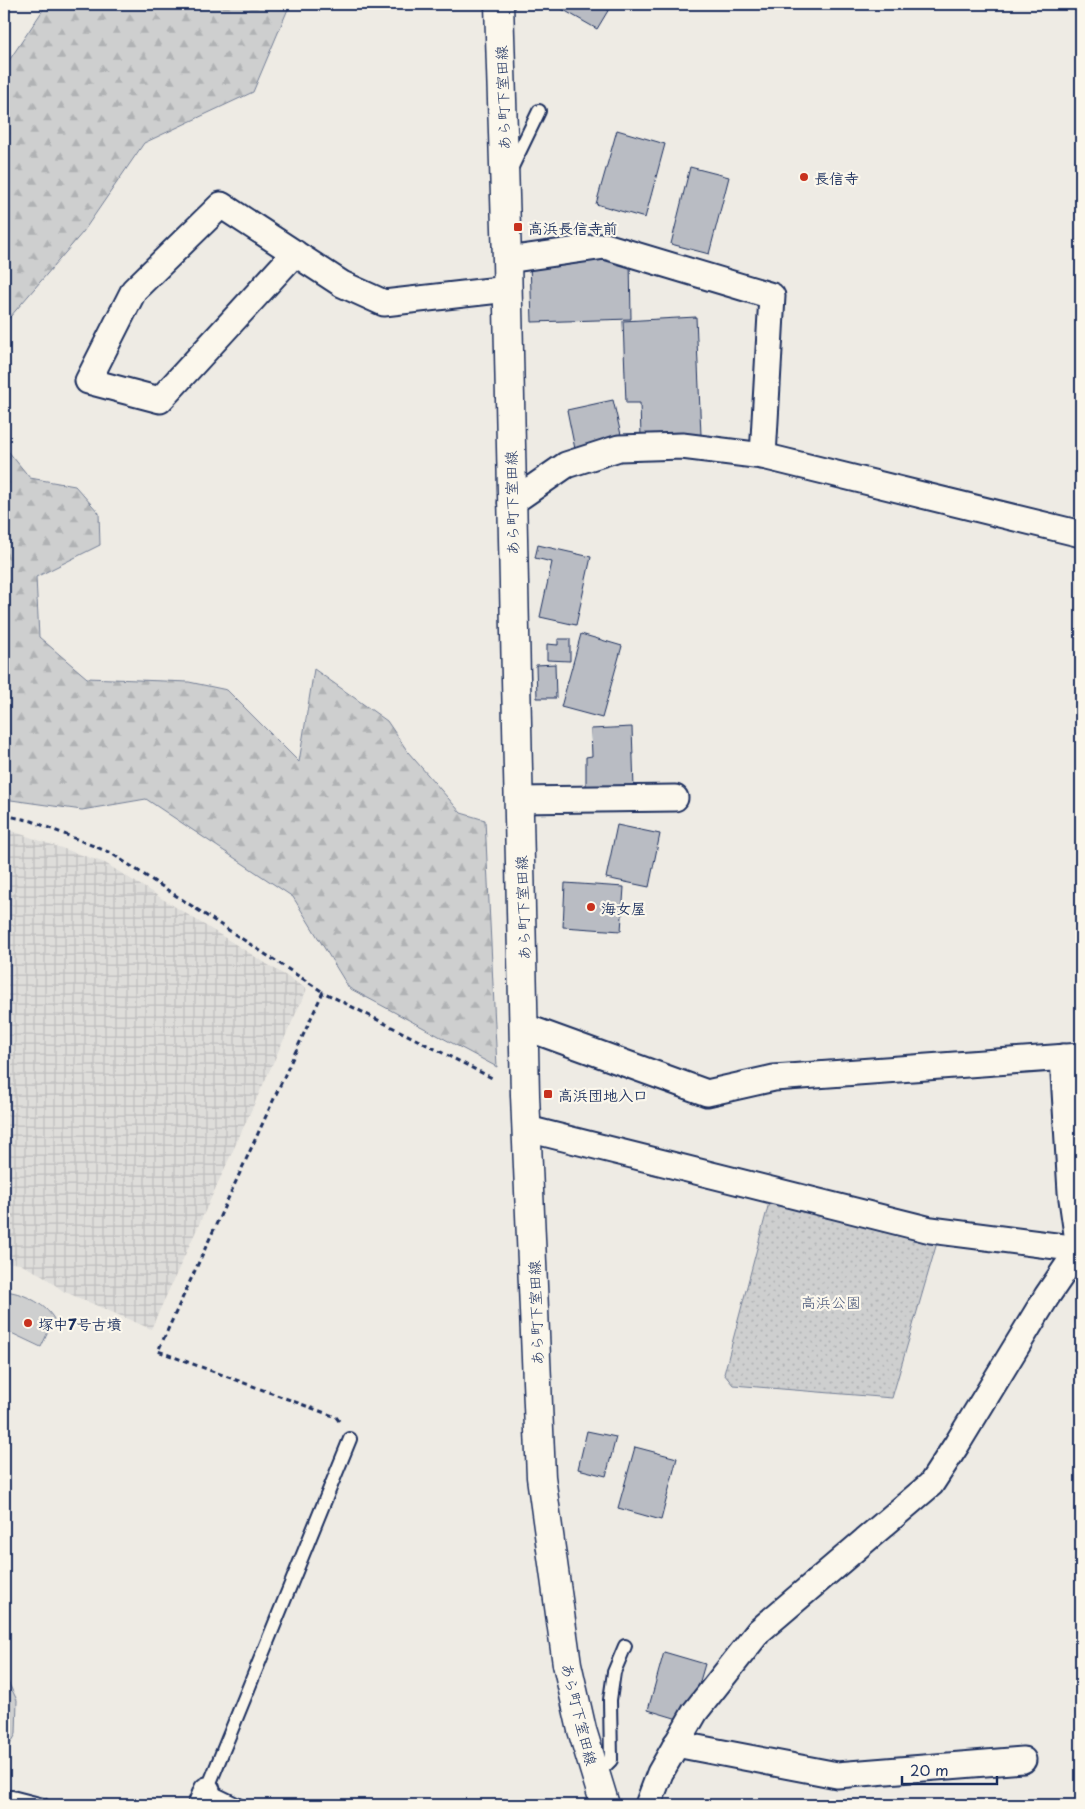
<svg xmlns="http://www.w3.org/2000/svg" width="1085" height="1809" viewBox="0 0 1085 1809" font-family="'Playpen Sans','Klee One',sans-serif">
<defs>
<pattern id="industrial-grid" width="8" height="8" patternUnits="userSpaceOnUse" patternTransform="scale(1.25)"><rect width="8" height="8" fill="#deddda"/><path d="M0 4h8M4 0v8" fill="none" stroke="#bebebe"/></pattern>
<pattern id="forest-firs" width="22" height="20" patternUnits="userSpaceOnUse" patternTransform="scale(1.25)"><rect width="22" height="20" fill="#cecfcf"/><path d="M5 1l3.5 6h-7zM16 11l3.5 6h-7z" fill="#b0b2b4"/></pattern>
<pattern id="park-dots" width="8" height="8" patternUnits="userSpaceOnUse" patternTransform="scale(1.25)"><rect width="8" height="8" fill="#cecfcf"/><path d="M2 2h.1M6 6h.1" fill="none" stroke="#b0b2b4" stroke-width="1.8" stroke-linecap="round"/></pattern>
</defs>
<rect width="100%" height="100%" fill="#eeebe4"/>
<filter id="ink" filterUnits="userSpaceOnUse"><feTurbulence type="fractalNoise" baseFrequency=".02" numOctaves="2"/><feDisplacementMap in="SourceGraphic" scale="10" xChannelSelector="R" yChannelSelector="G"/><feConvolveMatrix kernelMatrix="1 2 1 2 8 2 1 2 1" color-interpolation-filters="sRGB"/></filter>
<g filter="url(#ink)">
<polygon fill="url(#industrial-grid)" points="4,810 9,830 105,863 307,989 151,1329 63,1291 42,1275 20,1264 4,1262"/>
<g fill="#cecfcf" stroke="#747f96">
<path d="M 4,1291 C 21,1292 45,1303 54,1319 L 41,1347 L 5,1330 Z"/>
<polygon points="4,1674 17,1700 16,1734 4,1756"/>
</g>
<g fill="url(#forest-firs)" stroke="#747f96">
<polygon points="47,4 297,4 288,9 253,92 144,143 83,232 4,324 4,68"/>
<polygon points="4,446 30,478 75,486 99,513 100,545 36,577 39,637 87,678 189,682 227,690 299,762 314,669 387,721 408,752 461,813 485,820 497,1067 349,988 293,897 146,799 82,810 4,799"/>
</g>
<polygon fill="url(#park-dots)" stroke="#747f96" points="771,1195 938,1239 892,1398 733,1385 724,1374"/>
<g fill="#b9bcc3" stroke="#1b2f5e">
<polygon points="553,4 612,4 597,29"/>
<polygon points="617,130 665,144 645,218 596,204"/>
<polygon points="690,167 729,177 709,254 671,244"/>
<polygon points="630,259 631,319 532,322 530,262"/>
<polygon points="696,317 701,435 641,437 640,403 626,403 623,321"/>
<polygon points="613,400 622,439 575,449 567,410"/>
<polygon points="538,545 591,557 576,625 540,617 552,562 535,558"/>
<polygon points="581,634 622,646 602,718 561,707"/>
<polygon points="558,639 570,639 570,661 547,660 547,644 558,645"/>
<polygon points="555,664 556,698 537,698 536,665"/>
<polygon points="632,727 634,789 586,790 586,757 592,756 591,729"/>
<polygon points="617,825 660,834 649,887 606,878"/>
<polygon points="565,883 624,887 621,931 563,927"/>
<polygon points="587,1431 616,1437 606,1476 578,1469"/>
<polygon points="635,1447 677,1458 661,1520 618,1508"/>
<polygon points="664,1652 705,1664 688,1722 648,1710"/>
</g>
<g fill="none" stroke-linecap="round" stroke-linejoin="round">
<g stroke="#1b2f5e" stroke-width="16">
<g id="lane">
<polyline points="511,169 539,111"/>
<polyline points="596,1775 611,1760 610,1700 614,1672 625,1646"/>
<polyline points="4,1798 12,1797 43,1805"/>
<polyline points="238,1805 207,1790 350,1439"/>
</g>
</g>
<g stroke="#1b2f5e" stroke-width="29">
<g id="street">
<polyline points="295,253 160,400 88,381 134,290 221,205 342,284 384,303 508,289"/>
<polyline points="507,260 605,246 772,296 763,456"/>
<polyline points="511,503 566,465 619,448 682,446 763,456 1081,534"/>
<polyline points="519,800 675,798"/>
<polyline points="525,1027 707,1093 774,1078 1081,1056"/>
<polyline points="1063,1057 1071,1192 1081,1262"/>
<polyline points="528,1129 931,1230 1079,1249 1047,1296 957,1444 931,1484 759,1631 695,1712 660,1773 648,1805"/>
<polyline points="676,1744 837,1775 1023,1760"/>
<polyline points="201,1805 207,1790"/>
</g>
</g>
<g stroke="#1b2f5e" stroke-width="31">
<polyline id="primary" points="499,4 507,260 525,1095 541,1477 567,1664 582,1730 605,1805"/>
</g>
<g stroke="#1b2f5e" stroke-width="3" stroke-dasharray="5 4" stroke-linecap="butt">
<polyline points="4,815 32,821 111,853 323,992"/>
<polyline points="339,1421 336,1417 158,1351 323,992 494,1079"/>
</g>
<use href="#lane" stroke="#fbf7ec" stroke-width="12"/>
<use href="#street" stroke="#fbf7ec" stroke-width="25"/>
<use href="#primary" stroke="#fbf7ec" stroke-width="28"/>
</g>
</g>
<g fill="#c8321e" stroke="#fbf7ec" stroke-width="2">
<circle cx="804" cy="177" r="5"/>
<rect x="513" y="222" width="10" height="10" rx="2.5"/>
<circle cx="591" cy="907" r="5"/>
<rect x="543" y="1089" width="10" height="10" rx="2.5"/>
<circle cx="28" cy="1323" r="5"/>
</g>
<g text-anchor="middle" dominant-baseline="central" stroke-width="4.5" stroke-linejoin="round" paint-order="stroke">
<g font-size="15" fill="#1b2f5e" stroke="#fbf7ec">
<text transform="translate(502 98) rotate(-92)">あら町下室田線</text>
<text transform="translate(511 503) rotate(-91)">あら町下室田線</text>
<text transform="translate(522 908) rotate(-92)">あら町下室田線</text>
<text transform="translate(535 1313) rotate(-92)">あら町下室田線</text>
<text transform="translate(580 1714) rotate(76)">あら町下室田線</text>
</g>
<g font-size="15" font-weight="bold" fill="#1b2f5e" stroke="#fbf7ec" text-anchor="start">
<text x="814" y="177">長信寺</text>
<text x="528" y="227">高浜長信寺前</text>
<text x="601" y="907">海女屋</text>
<text x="558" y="1094">高浜団地入口</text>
<text x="38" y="1323">塚中7号古墳</text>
</g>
<g font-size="15" fill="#48577a" stroke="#fbf7ec">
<text x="831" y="1301">高浜公園</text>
</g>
</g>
<rect width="1085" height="1809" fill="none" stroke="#fbf7ec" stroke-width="20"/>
<rect x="10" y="10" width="1065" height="1789" fill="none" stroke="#1b2f5e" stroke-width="2" filter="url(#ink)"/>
<path d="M902 1776v8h95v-8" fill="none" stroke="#1b2f5e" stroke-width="2.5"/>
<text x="910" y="1776" font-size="15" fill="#1b2f5e" stroke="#fbf7ec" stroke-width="4" paint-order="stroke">20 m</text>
</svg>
